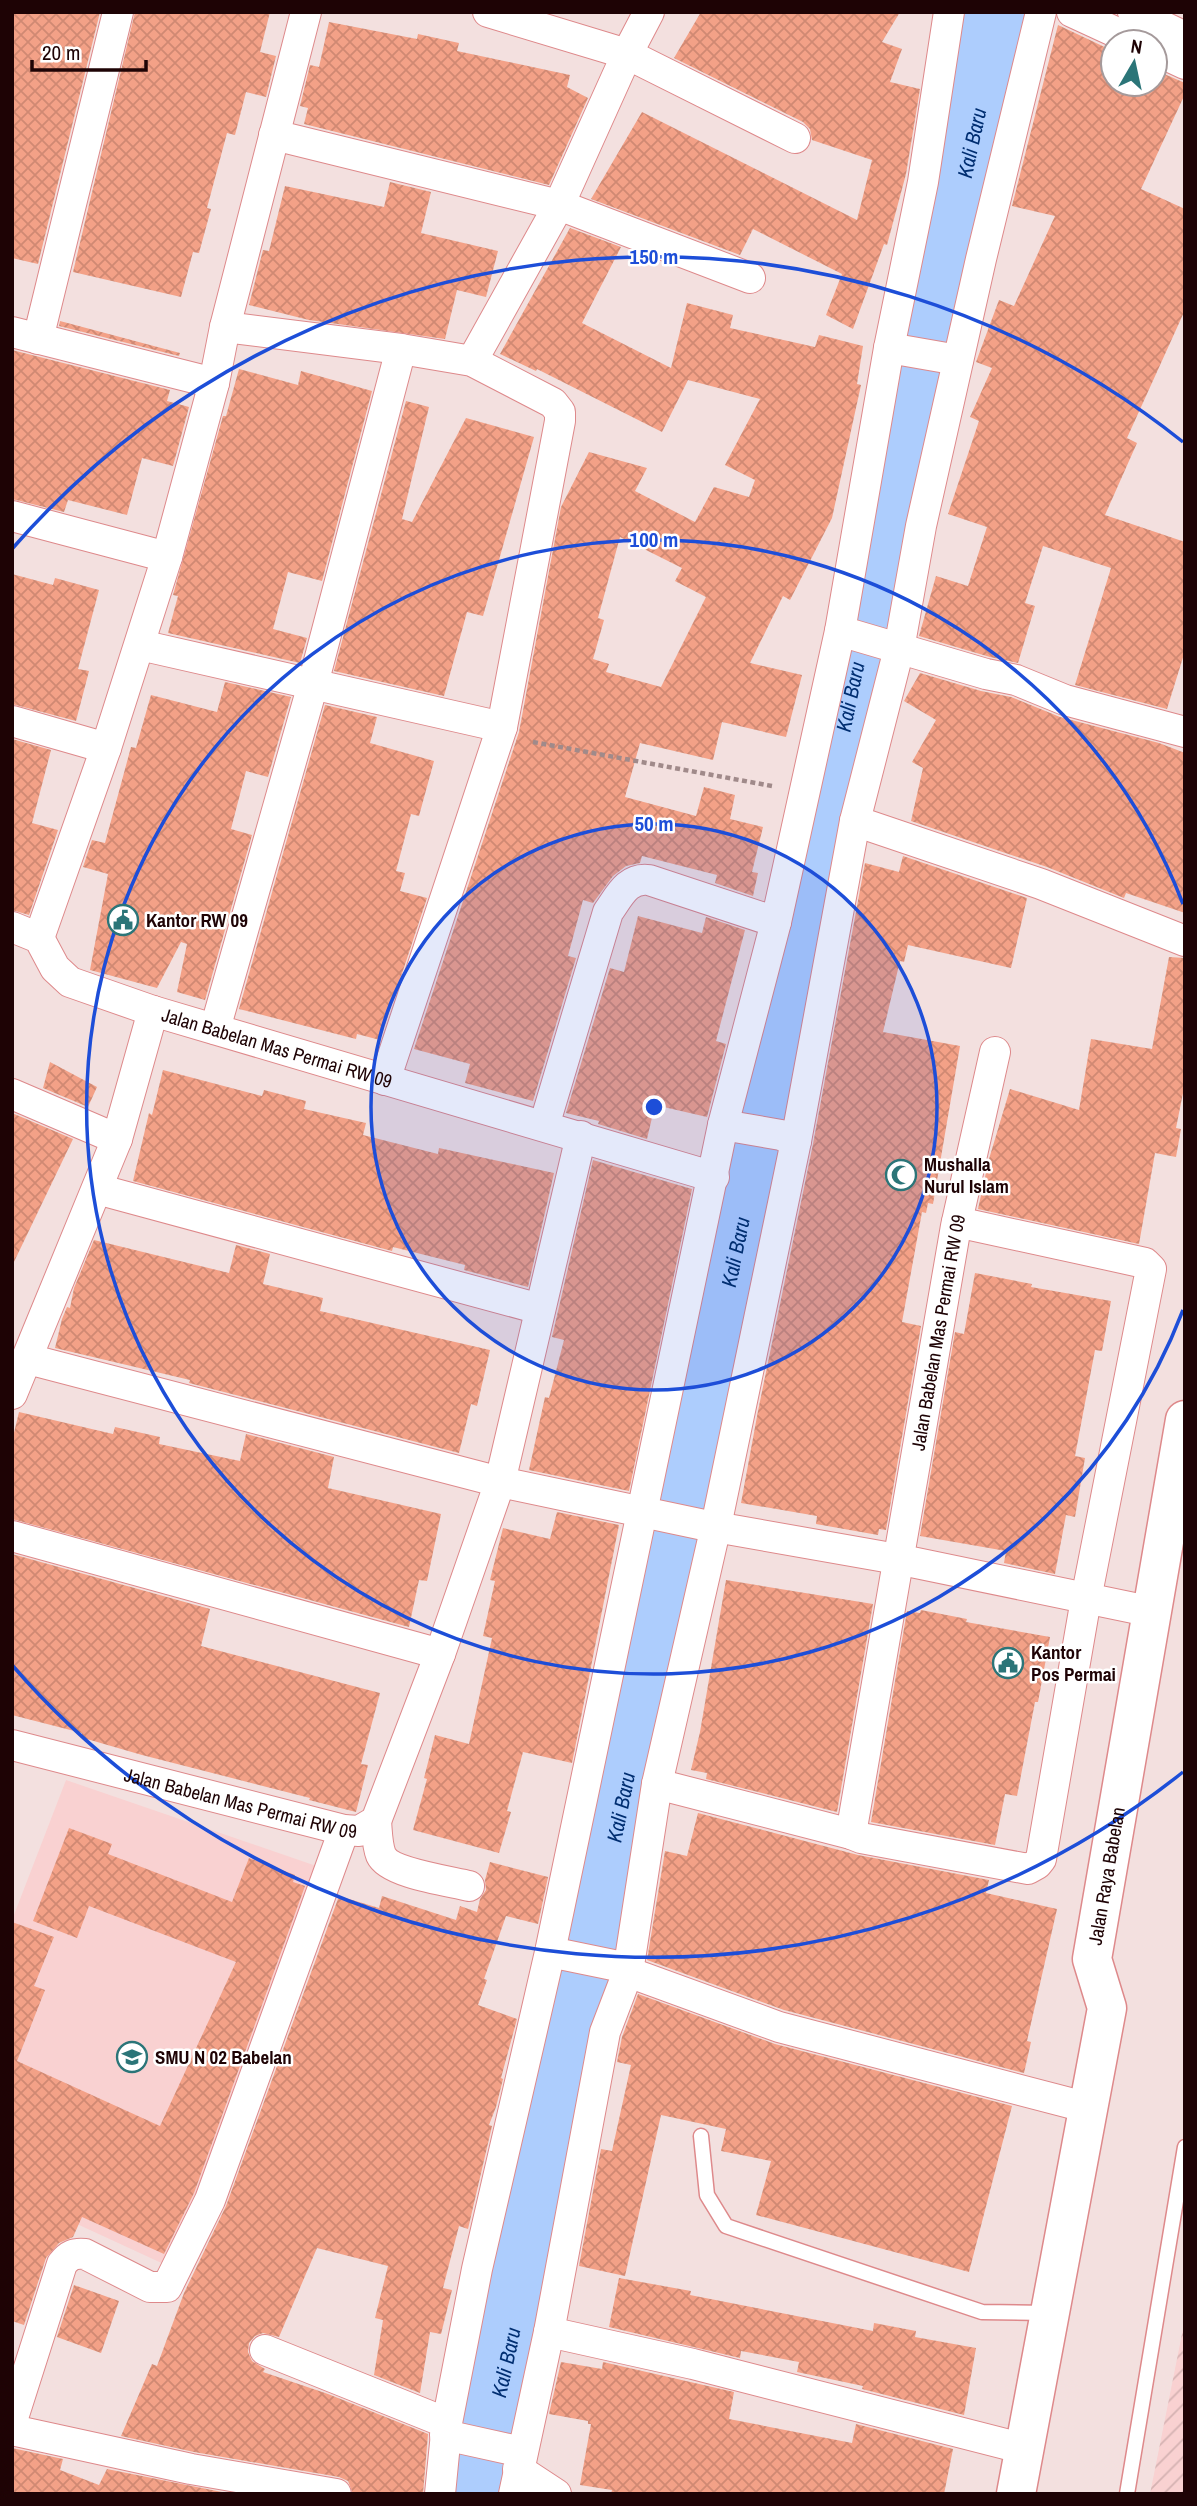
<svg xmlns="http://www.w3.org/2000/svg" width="1197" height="2506" viewBox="0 0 1197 2506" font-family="'Archivo Narrow',sans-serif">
<defs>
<pattern id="industrial-furrows" width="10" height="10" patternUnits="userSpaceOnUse" patternTransform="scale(1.75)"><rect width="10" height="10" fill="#f9d1d1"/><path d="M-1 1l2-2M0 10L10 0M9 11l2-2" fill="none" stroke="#d5b2b2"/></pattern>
<pattern id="building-cross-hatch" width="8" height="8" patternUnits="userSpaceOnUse" patternTransform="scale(1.75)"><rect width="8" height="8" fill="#f3a187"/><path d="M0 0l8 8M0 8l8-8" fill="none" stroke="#d08973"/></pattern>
</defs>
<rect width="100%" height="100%" fill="#f3e0df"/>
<polygon fill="#f9d1d1" points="66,1780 328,1870 168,2266 12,2194 12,1920"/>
<polygon fill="url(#industrial-furrows)" points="1185,2319 1185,2494 1150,2494"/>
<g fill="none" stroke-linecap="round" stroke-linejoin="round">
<path stroke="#adcdfd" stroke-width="68" id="s1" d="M 475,2494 L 506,2361 L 853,680 L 1000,12"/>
</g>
<g fill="url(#building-cross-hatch)" fill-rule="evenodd">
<polygon points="12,12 100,12 38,264 12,258"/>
<polygon points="135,12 270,12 260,52 276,56 266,97 246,92 235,135 227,133 207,208 211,209 199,253 193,252 181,297 73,272"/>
<polygon points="701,12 900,12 882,42 902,49 890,82 920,89 906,174 887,245 884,244 853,329 826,315 842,274 753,229 740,255 591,199 642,112 857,220 872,160 812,140 810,129 803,122 674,58"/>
<polygon points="329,22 417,39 418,34 459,43 457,51 570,75 567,87 588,98 549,185 304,124 308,108 300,106 310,65 319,67"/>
<polygon points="1058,25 1113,51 1113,84 1155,84 1155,70 1185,83 1185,94 1141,189 1185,209 1185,310 1127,438 1137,443 1105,515 1185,542 1185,651 1167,709 1075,685 1111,568 1043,546 1025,603 1035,606 1018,663 990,657 919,636 936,576 968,586 987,527 948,514 979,421 970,417 992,368 976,362 999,300 1014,306 1055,216 1012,206"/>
<polygon points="390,182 431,192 421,233 498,251 486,297 457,290 445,339 309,320 249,305 263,250 269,251 285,186 384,207"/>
<path d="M 570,228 L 621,247 L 582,323 L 671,368 L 687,303 L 733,315 L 730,328 L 815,347 L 819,335 L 863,346 L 857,384 L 861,385 L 832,518 L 790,600 L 783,596 L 750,663 L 802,675 L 786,737 L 722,722 L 713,760 L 640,743 L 625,797 L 696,816 L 704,787 L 735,795 L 730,819 L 763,827 L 752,872 L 758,873 L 753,896 L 715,883 L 717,875 L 642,856 L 640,863 L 626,866 L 613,876 L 593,903 L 583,900 L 568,956 L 576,958 L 533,1101 L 465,1083 L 470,1064 L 414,1049 L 519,732 L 561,507 L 589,452 L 647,468 L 635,491 L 695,522 L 714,487 L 749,497 L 755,480 L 725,465 L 760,399 L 688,380 L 662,432 L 537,369 L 536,371 L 500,354 ZM 620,537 L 682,568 L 675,581 L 706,597 L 661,687 L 606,672 L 609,664 L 593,659 L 604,620 L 598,618 Z"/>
<polygon points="60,321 180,353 179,356 59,326"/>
<polygon points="12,350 170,390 167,401 189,407 173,466 142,458 127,515 68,500 64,512 12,499"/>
<polygon points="239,369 298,385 301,371 372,391 322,581 288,572 273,629 307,638 300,663 168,633 178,596 173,595 223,416 226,416"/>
<polygon points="406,401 429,407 402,519 412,522 466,418 534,437 483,616 467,612 444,696 334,671"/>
<polygon points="12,574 53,585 55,578 99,590 78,669 89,671 76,721 12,704"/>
<polygon points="920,673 981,691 1011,697 1060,717 1159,743 1185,753 1185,913 1126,893 1124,898 1047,867 911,821 923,768 912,762 936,720 904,701"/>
<polygon points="225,682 291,697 268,777 246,771 231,829 252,835 205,1000 177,992 187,944 181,942 157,988 90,970 108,874 83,867 92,840 105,843 131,747 136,748 151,695 217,712"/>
<polygon points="325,705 377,717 370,743 434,761 419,816 411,814 396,871 405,873 400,891 427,898 380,1040 357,1034 356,1039 239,1009"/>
<polygon points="12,739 51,750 32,823 58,830 29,915 12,910"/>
<polygon points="903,856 1027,898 1011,968 908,945 904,962 900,961 883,1032 960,1046 933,1204 928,1203 926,1213 922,1212 902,1322 921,1326 886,1530 879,1529 878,1535 816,1524 817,1516 741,1503 758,1411 813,1144 865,863 899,872"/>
<polygon points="638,916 702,933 706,917 745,930 716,1041 726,1044 707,1117 655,1105 647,1139 598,1124 599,1121 566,1113 610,968 624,972"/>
<polygon points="1169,957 1185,958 1185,1083 1176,1128 1181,1129 1176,1157 1155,1153 1139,1244 978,1209 989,1159 1010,1089 1079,1110 1091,1039 1152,1049"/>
<polygon points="50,1062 97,1087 88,1107 43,1088"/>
<polygon points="163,1070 262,1096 264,1090 306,1101 304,1109 366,1123 363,1135 438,1154 439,1148 554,1173 528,1287 464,1270 465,1265 393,1247 392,1251 133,1181 149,1113 152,1115"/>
<polygon points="12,1113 73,1139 12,1266"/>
<polygon points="593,1160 692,1189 629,1491 529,1470 545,1397 549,1398 564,1340 552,1337"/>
<polygon points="94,1240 229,1273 236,1245 270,1254 263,1284 323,1298 320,1311 490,1350 477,1406 471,1404 459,1453 189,1383 190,1380 55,1348 62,1319 67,1307 70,1308 74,1288"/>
<polygon points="975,1273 1032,1284 1031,1287 1111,1301 1102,1351 1095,1350 1075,1456 1085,1458 1075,1517 1066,1515 1055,1574 1004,1563 1006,1551 920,1536 955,1332 964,1334"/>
<polygon points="19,1412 113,1434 115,1427 160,1437 159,1444 240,1461 246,1434 334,1457 328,1488 441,1514 427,1581 419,1580 409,1627 12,1519 12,1441"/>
<polygon points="557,1512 619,1525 572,1763 523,1752 507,1811 511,1812 499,1853 413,1830 427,1779 424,1778 435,1735 469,1744 492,1638 483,1636 495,1581 490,1580 503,1528 550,1539"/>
<polygon points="12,1554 210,1609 201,1646 380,1693 361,1764 368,1765 356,1812 309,1800 310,1798 142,1755 80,1737 82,1733 12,1715"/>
<polygon points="726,1580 873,1604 837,1812 706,1779 707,1773 691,1770 700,1732"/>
<polygon points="921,1610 967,1619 966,1622 1050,1637 1038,1702 1035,1702 1017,1796 1005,1794 995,1845 871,1822 907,1611 920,1613"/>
<polygon points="698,1813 858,1855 989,1880 986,1893 1057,1909 1027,2041 1031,2042 1024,2073 784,2010 647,1960 665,1851 687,1856"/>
<polygon points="69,1828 112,1844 108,1854 232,1902 249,1858 295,1875 293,1882 305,1886 194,2193 164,2254 82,2217 73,2237 59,2243 46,2258 24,2325 12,2321 12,1922 54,1937 34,1986 45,1990 17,2061 160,2126 236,1962 89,1906 77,1938 33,1921"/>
<polygon points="490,1862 548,1877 538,1924 506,1916 484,1979 487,1980 478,2005 517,2019 501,2078 503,2079 496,2107 489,2125 492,2126 468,2229 459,2226 443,2288 452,2290 441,2334 430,2332 420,2393 374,2375 383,2320 375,2318 388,2266 317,2248 279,2337 263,2333 255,2336 249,2343 248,2352 252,2361 265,2369 263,2372 328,2394 428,2434 423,2494 353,2494 348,2481 339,2477 194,2452 121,2436 152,2364 157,2366 184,2293 226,2206 339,1896 379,1908 382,1896 456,1920 460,1906 477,1912 480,1899 486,1890 485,1880"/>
<polygon points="638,1994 775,2044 1012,2106 969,2272 756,2215 771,2161 721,2151 726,2129 661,2115 625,2276 579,2266 601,2149 612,2151 631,2065 617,2062 622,2037"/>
<polygon points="619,2278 691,2291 690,2295 873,2331 874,2323 916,2331 915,2337 976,2348 964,2415 862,2389 863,2386 797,2372 799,2362 741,2351 740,2358 609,2327"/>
<polygon points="74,2285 119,2301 101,2353 57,2337"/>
<polygon points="561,2362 602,2369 603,2362 734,2392 729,2419 852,2443 856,2424 953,2449 944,2494 611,2494 612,2490 580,2485 591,2424 588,2424 588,2421 549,2414"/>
<polygon points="12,2448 63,2459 60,2470 99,2485 107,2469 232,2494 12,2494"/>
</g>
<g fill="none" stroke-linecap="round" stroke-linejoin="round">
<g stroke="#de898b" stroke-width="17">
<g id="lane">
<polyline points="701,2136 707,2195 726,2226 982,2312 1048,2313"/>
<polyline points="1127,2494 1185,2147"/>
</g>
</g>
<g stroke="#de898b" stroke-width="32">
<g id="street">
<polyline points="488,12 627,54 795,138"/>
<polyline points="1072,12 1137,42"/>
<polyline points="1133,12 1185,37"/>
<polyline points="1155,50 1185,64"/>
<polyline points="274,135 559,205 750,278"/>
<polyline points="225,327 401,349 472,361 553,403 560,412 560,421 502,727 385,1080"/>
<polyline points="12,332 214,383"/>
<polyline points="38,339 118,12"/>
<polyline points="889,348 958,360"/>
<polyline points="472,361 559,205 627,54 649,12"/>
<polyline points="12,516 167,557"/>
<polyline points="840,631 986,674 1016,680 1065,700 1185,732"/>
<polyline points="140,645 502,727"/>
<polyline points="12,721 106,748"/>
<polyline points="855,821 1041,884 1185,941"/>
<path id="s2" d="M 12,927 L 39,938 L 55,968 L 70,982 L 153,1011 L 714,1177"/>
<polyline points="39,938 106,748 167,557 214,383 225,327 306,12"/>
<polyline points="215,1029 313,684 401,349"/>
<polyline points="12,1094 117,1139"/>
<polyline points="723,1125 781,1135 796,1141"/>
<path d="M 544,1126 L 608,912 C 619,897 627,877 649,880 L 776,922"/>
<polyline points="97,1189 540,1309"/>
<polyline points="28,1359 500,1482 704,1525 897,1559 1153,1612"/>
<polyline points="12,1394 117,1139 153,1011"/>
<polyline points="12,1536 440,1654"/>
<path id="s3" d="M 12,1745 L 344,1830 L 359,1831 L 376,1821 L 440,1654 L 500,1482 L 581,1136"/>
<polyline points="657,1784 851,1834 861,1838 1028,1869 1037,1864 1041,1859 1086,1599 1151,1269 1145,1263 957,1222"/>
<path d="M 376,1821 C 377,1832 377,1845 381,1855 C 389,1873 449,1881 469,1886"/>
<path id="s4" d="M 851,1834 L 956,1226 L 995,1052"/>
<polyline points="550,1952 618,1966 628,1972 779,2027 1089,2108"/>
<polyline points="549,2332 693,2364 1025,2449"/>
<polyline points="265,2350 447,2423"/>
<path d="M 12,2421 L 62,2264 C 69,2255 74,2253 85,2254 L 150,2287 L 167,2287 L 210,2200 L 344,1830"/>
<polyline points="12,2430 191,2469 336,2494"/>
<polyline points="445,2435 522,2452"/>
<polyline points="518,2469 556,2494"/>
<polyline points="440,2494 447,2423 477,2269 550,1952 723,1125 776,922 840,631 889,348 923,182 949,12"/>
<polyline points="514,2494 549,2332 605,2032 628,1972 657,1784 716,1526 796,1141 855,821 899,649 921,526 981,259 1041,12"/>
</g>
</g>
<g stroke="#de898b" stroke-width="41">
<g id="primary">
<path id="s5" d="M 1016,2494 L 1107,2008 L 1092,1959 L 1185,1420"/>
</g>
</g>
<polyline stroke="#a08a8a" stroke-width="4.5" stroke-dasharray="5 3.5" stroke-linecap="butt" points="533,742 772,786"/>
<use href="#lane" stroke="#fff" stroke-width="14"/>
<use href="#street" stroke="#fff" stroke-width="30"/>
<use href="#primary" stroke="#fff" stroke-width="38"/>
</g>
<circle cx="654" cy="1107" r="283" fill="#1d4ed8" fill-opacity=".12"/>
<g fill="none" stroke="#1d4ed8" stroke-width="3.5">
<circle cx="654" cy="1107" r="283"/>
<path d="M1183 1310A567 567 0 1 1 1183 904"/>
<path d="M1183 1772A850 850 0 0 1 12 1665M12 549A850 850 0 0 1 1183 442"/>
</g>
<defs>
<g id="civic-ring" transform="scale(1.575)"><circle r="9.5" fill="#fff" stroke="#2b7578" stroke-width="1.5"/><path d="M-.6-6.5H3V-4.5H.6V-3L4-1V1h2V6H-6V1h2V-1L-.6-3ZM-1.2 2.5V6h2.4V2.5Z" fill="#2b7578"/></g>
<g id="mosque-ring" transform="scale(1.575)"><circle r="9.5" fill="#fff" stroke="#2b7578" stroke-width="1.5"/><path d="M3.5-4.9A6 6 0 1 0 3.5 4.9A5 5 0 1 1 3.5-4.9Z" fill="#2b7578"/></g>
<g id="school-ring" transform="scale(1.575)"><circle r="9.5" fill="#fff" stroke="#2b7578" stroke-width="1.5"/><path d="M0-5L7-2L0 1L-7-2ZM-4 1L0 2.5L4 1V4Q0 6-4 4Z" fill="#2b7578"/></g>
</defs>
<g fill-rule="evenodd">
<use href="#civic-ring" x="123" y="920"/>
<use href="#mosque-ring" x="901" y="1175"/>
<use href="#civic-ring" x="1008" y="1663"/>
<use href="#school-ring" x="132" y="2057"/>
</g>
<g text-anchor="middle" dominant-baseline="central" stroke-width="5" stroke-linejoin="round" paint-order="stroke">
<g font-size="19" font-weight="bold" fill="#1e0305" stroke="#fff" text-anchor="start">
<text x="146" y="920">Kantor RW 09</text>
<text x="924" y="1164">Mushalla<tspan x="924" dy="22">Nurul Islam</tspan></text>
<text x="1031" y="1652">Kantor<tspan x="1031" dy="22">Pos Permai</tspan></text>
<text x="155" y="2057">SMU N 02 Babelan</text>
</g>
<g font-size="19" fill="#1e0305" stroke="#fff">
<text stroke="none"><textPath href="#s2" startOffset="301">Jalan Babelan Mas Permai RW 09</textPath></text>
<text stroke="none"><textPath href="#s4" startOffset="509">Jalan Babelan Mas Permai RW 09</textPath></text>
<text stroke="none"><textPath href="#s3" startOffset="236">Jalan Babelan Mas Permai RW 09</textPath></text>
<text stroke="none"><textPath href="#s5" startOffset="630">Jalan Raya Babelan</textPath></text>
</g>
<g font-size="21" font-style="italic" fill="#002e71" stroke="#fff">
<text stroke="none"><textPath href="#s1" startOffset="2403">Kali Baru</textPath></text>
<text stroke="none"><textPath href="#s1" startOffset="1836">Kali Baru</textPath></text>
<text stroke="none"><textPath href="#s1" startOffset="1269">Kali Baru</textPath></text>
<text stroke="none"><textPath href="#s1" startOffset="702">Kali Baru</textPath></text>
<text stroke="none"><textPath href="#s1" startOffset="135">Kali Baru</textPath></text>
</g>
</g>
<circle cx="654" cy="1107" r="10" fill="#1d4ed8" stroke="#fff" stroke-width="3.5"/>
<g font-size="21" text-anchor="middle" font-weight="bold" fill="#1d4ed8" stroke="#fff" stroke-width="5" stroke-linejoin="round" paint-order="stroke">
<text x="654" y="264">150 m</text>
<text x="654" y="547">100 m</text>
<text x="654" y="831">50 m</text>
</g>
<rect width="1197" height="2506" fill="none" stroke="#1e0305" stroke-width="28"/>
<g transform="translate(1134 63) rotate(9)"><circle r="33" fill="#ffffff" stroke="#a59a9b" stroke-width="2"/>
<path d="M0-5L12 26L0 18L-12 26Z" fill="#2b7578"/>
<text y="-10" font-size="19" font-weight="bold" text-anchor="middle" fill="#1e0305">N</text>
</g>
<path d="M32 60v10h114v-10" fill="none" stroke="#1e0305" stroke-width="3.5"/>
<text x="42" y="60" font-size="21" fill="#1e0305" stroke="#ffffff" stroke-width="5" paint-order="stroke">20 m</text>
</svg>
